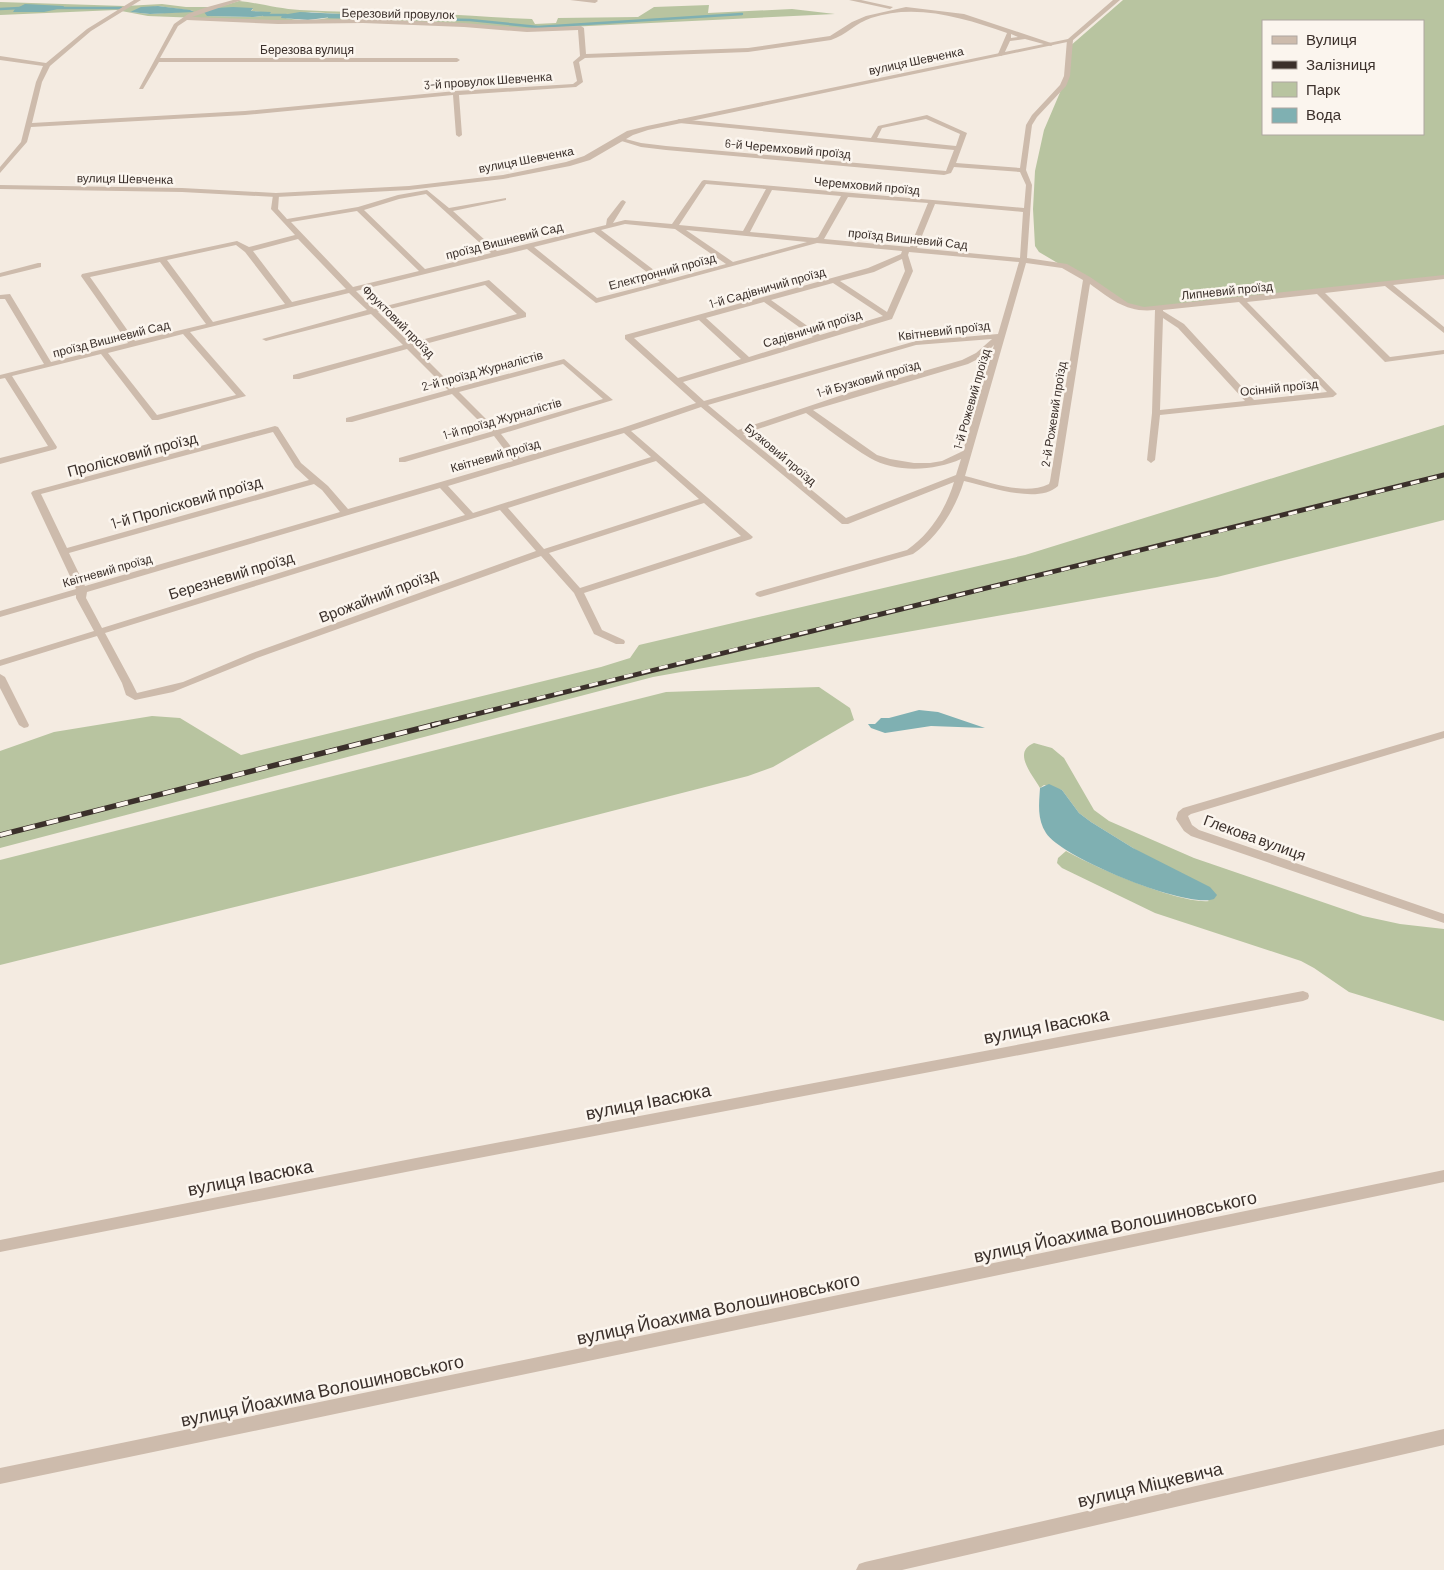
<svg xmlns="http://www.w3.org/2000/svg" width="1444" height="1570" viewBox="0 0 1444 1570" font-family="Barlow,sans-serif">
<rect width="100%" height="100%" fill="#f4ebe1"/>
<g fill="#b8c4a0" fill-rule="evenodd">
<path d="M 1123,0 L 1444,0 L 1444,277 L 1159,309 L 1132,307 L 1039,252 L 1035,246 L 1033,209 L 1035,171 L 1044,130 L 1067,76 L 1069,47 ZM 1263,21 L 1423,21 L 1423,134 L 1263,134 Z"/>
<path d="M 239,1 C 260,3 279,9 300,10 C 337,12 374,12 410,13 L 412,16 C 420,16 427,14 435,14 C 467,15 499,18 532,19 L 535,24 L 556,23 L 558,18 L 638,17 L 654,7 L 709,5 L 708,13 L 792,9 L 835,14 L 527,29 L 465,24 L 304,22 L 148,16 L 116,10 L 0,15 L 0,2 L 125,6 L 162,4 L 186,7 L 219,7 ZM 158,6 L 193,11 L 150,14 L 130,12 ZM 253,9 L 251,11 L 270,13 L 269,15 L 253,17 L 207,16 ZM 311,12 L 341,14 C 324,21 299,22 281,17 Z"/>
<polygon points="1444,425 1444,520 1217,577 653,677 0,848 0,751 54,732 152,716 180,718 241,755 601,667 630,658 639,645 1025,555"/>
<polygon points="819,687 850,708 854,720 773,767 748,776 360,876 0,965 0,860 666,692"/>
<path d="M 1034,743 L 1052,748 L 1064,758 L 1094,810 L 1109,821 L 1194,858 L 1363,916 L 1400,924 L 1444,929 L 1444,1021 L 1349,992 L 1314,968 L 1301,961 L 1155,913 L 1062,868 L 1057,863 L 1058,858 L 1066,851 C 1094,867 1179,904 1209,901 L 1133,848 L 1091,822 L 1079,813 L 1062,790 L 1044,785 L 1040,788 C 1032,774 1012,752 1034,743 Z"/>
</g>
<g fill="#7fb0b2">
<polygon points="25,4 64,6 63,8 44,12 13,12 15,9"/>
<polygon points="158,6 190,10 194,12 150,14 130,12 141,7"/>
<polygon points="233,7 253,8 251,11 271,12 269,15 253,17 207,16 204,12 216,8"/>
<polygon points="300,12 342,14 340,16 308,20 281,18 282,15"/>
<polygon points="919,710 938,712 985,728 931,726 885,733 871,728 868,724 875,724 881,718 889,718"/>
<path d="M 1049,784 L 1062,790 L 1079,813 L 1091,822 L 1133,848 L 1210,887 L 1217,895 L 1214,899 C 1187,909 1062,858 1046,833 C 1037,819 1039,804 1040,788 Z"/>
</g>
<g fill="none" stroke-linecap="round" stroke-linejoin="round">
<g stroke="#7fb0b2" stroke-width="2.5">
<polyline points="58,8 121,8"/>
<polyline points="0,9 20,8"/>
<polyline points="264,15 286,15"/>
<polyline points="329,17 470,20 538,27 742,14"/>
</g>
<g fill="#cdbbac" fill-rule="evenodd">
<path d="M 134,0 L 141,0 L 91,31 L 50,66 L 42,82 L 32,123 L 245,111 L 456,91 L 573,84 L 577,81 L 573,62 L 580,56 L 578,30 L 527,32 L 464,27 L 363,23 L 278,24 L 187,20 L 178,26 L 160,58 L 457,58 L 460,60 L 457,62 L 159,62 L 143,89 L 139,89 L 174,24 L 188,14 L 204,8 L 233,0 L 242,0 L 192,17 L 278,20 L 363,19 L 464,23 L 527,28 L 581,26 L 584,28 L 586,54 L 748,48 L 830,36 L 852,22 L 866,16 L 906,7 L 964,14 L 1054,44 L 1051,46 L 1025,39 L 1010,41 L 1004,54 L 1001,56 L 998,54 L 1007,33 C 964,18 916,3 871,18 C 856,23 846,35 831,40 L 748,52 L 585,58 L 579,62 L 583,82 L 576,87 L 459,95 L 462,135 L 459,137 L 456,135 L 453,95 L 245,115 L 31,127 L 27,142 L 0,173 L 0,167 L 21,142 L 36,82 L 43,66 L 0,60 L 0,56 L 46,63 L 87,29 ZM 1011,34 L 1018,37 L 1011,38 Z"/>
<polygon points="570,0 597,0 598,1 595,3"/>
<polygon points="849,0 861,0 893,7 890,9"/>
<path d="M 1070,38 L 1073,40 L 1070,76 L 1066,86 L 1037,117 L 1032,125 L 1026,170 L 1032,185 L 1027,258 L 1067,264 L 1090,277 L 1128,303 L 1144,307 L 1444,275 L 1444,279 L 1393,285 L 1444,327 L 1444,333 L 1385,286 L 1325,293 L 1390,357 L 1444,350 L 1444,354 L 1385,362 L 1317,294 L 1247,302 L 1337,394 L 1333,397 L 1160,415 L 1155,460 L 1151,463 L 1147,460 L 1152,413 L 1155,310 C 1127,313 1112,300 1090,284 L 1058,486 C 1038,505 987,486 964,481 C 955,510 938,537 913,554 L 760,597 L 757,596 L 755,594 L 757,592 L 907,550 C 930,534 946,509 954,482 L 848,524 L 842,524 L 701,407 L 631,431 L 753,537 L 751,539 L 584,593 L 602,630 L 624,640 L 625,642 L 624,644 L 616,644 L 594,634 L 574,593 L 541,556 L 257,658 L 173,692 L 135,700 L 126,695 L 122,683 L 97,636 L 0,666 L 0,660 L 94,631 L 76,598 L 76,595 L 0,617 L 0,611 L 76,589 L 31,493 L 33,491 L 275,426 L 278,427 L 301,463 L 328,486 L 348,509 L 513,461 L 494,436 L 405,462 L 399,462 L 399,458 L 490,432 L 452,394 L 352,422 L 346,422 L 346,418 L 448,390 L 407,349 L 299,379 L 293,379 L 293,375 L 403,345 L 371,314 L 266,341 L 262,339 L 367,310 L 349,293 L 190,332 L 246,396 L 158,420 L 152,420 L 101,354 L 12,376 L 57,447 L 56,449 L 0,464 L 0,458 L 48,446 L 5,378 L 0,379 L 0,375 L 44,364 L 5,299 L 0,299 L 0,295 L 10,294 L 51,362 L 128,343 L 81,276 L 82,274 L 237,241 L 249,247 L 295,235 L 271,209 L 273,195 L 276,193 L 279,195 L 278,209 L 287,219 L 358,207 L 398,195 L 427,190 L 449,208 L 506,198 L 506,200 L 453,211 L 497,251 L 606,225 L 607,219 L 621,201 L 623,200 L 626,202 L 613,223 L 625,220 L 672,224 L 702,181 L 704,180 L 1024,208 L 1026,185 L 1020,172 L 954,167 L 951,173 L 944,175 L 666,150 L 641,147 L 615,139 L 618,137 L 641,143 L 666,146 L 946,171 L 954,150 L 679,123 L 676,121 L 679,119 L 871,138 L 878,126 L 927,115 L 967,133 L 956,163 L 1020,168 L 1026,125 L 1032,115 L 1060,85 L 1064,76 L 1067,40 ZM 926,119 L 960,134 L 956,146 L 877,138 L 882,128 ZM 706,184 L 766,189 L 743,231 L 679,225 ZM 772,190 L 841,196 L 818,237 L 815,238 L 750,232 ZM 426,194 L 491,253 L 425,269 L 364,210 L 399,199 ZM 848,197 L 928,203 L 910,247 L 824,239 ZM 935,204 L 1023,212 L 1020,258 L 917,248 ZM 357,211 L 419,271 L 353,287 L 291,222 ZM 625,224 L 675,229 L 726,264 L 667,280 L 601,230 ZM 686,230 L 807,242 L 733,262 ZM 594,232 L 660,282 L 597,298 L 534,247 ZM 298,239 L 346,289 L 292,302 L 253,251 ZM 817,243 L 902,251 L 901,254 L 868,268 L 625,335 L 625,339 L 696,403 L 622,428 L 520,458 L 501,434 L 613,400 L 564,359 L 455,388 L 414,347 L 526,317 L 526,313 L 489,280 L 374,309 L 356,291 L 527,249 L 596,303 ZM 236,245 L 245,252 L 285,304 L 213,322 L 167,260 ZM 909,252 L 1019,262 L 998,334 L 916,341 L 704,401 L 683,382 L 892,319 L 913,271 L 908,255 ZM 902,259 L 905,271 L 887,312 L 840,281 L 874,272 ZM 160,262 L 206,324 L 135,341 L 90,277 ZM 1026,263 L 1062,268 L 1083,280 L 1050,481 L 1049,484 C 1024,496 990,482 965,476 ZM 833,283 L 883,316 L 820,335 L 771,300 ZM 485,285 L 517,314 L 410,343 L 378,312 ZM 764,302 L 813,337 L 749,357 L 706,318 ZM 1239,302 L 1327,392 L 1254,400 L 1184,324 L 1163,311 L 1163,310 ZM 1163,318 L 1178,328 L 1245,401 L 1160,410 ZM 699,320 L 741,359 L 678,378 L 634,338 ZM 183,334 L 236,395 L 157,415 L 108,353 ZM 992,339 L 976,353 L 962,360 L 848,393 L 738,430 L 708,405 L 916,345 ZM 994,345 L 963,451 L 942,461 L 930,463 L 914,463 L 890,459 L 877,455 L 813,410 L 968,364 L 982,357 ZM 563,364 L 603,399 L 497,430 L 459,392 ZM 806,413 C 827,428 848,445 870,458 C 895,473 935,471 961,459 L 956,475 L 846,518 L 743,434 ZM 273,432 L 295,467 L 309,480 L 67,548 L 41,494 ZM 624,433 L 651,457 L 473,513 L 448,486 ZM 656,461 L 699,499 L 544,549 L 508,508 ZM 314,484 L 322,490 L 340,512 L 85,586 L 69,553 ZM 440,488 L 465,515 L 102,628 L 86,598 L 87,592 ZM 704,503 L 741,536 L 580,588 L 549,553 ZM 500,510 L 536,551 L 250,654 L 183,682 L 137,693 L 132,683 L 105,633 Z"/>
<polygon points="38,263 41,263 41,267 0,277 0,273"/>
<polygon points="0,674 5,677 29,725 28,727 24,728 19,725 0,688"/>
<polygon points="1444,731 1444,738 1191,814 1188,816 1192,825 1199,830 1444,914 1444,923 1191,836 1184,831 1176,819 1178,812 1183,808"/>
<polygon points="1303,991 1308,993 1309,996 1308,999 1303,1001 416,1170 0,1252 0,1240 416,1158"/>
<polygon points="1444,1170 1444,1182 0,1484 0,1468"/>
<polygon points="1444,1429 1444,1445 902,1570 856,1570 859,1564 865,1562"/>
</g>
<polygon fill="#cdbbac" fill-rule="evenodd" points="1113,0 1120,0 1072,41 648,130 633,135 590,160 570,166 503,179 409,190 276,197 182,192 0,189 0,185 182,188 276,193 409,186 503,175 566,162 584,156 627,131 647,126 1068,39"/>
<g stroke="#3b302b" stroke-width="5">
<path id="rail-far1" d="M 432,725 C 769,639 1107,561 1444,475"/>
</g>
<g stroke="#3b302b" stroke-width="5.5">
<polyline id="rail" points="0,835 437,724"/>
</g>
<use href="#rail-far1" stroke="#fbf5ee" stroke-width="3" stroke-dasharray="9" stroke-linecap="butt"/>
<use href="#rail" stroke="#fbf5ee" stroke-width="4" stroke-dasharray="12" stroke-linecap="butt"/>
</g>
<g text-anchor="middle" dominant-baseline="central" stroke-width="5" stroke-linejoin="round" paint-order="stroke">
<g font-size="12" fill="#3b302b" stroke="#fbf5ee">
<text transform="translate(398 13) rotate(1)">Березовий провулок</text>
<text x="307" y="49">Березова вулиця</text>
<text transform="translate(916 60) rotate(-12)">вулиця Шевченка</text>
<text transform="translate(488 80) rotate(-4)">3-й провулок Шевченка</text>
<text transform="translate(788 148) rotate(5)">6-й Черемховий проїзд</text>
<text transform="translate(526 159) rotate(-11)">вулиця Шевченка</text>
<text transform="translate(125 178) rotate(1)">вулиця Шевченка</text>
<text transform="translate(867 185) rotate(5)">Черемховий проїзд</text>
<text transform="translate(908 238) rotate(6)">проїзд Вишневий Сад</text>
<text transform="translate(504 240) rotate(-14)">проїзд Вишневий Сад</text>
<text transform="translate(662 271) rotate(-15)">Електронний проїзд</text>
<text transform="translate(767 287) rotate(-16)">1-й Садівничий проїзд</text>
<text transform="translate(1227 290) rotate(-6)">Липневий проїзд</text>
<text transform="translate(399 321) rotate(45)">Фруктовий проїзд</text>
<text transform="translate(812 328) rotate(-17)">Садівничий проїзд</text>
<text transform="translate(944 330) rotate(-7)">Квітневий проїзд</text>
<text transform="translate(111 338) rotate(-14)">проїзд Вишневий Сад</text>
<text transform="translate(482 370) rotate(-15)">2-й проїзд Журналістів</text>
<text transform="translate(868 378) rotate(-16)">1-й Бузковий проїзд</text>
<text transform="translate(1279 387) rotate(-6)">Осінній проїзд</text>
<text transform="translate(971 399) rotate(-74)">1-й Рожевий проїзд</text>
<text transform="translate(1053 414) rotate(-81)">2-й Рожевий проїзд</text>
<text transform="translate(502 418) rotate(-16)">1-й проїзд Журналістів</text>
<text transform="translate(781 454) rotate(40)">Бузковий проїзд</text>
<text transform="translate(495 455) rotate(-16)">Квітневий проїзд</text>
<text transform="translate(107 570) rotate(-16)">Квітневий проїзд</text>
</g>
<g font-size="15" fill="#3b302b" stroke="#fbf5ee">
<text transform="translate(132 454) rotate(-15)">Пролісковий проїзд</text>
<text transform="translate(186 502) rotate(-16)">1-й Пролісковий проїзд</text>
<text transform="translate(231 575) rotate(-17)">Березневий проїзд</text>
<text transform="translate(378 595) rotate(-21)">Врожайний проїзд</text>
<text transform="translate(1255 837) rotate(20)">Глекова вулиця</text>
</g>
<g font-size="18" fill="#3b302b" stroke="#fbf5ee">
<text transform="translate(1046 1025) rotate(-11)">вулиця Івасюка</text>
<text transform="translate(648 1101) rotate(-11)">вулиця Івасюка</text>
<text transform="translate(250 1177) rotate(-11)">вулиця Івасюка</text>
<text transform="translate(1115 1226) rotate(-12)">вулиця Йоахима Волошиновського</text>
<text transform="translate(718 1308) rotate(-12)">вулиця Йоахима Волошиновського</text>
<text transform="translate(322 1390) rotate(-12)">вулиця Йоахима Волошиновського</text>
<text transform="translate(1150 1484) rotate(-13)">вулиця Міцкевича</text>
</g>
</g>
<rect x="1262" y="20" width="162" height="115" fill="#fbf5ee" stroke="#aea6a0"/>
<rect x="1272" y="36" width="25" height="8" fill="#cdbbac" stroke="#aea6a0"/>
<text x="1306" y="45" font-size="15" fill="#3b302b">Вулиця</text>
<rect x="1272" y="61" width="25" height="8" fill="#3b302b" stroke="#aea6a0"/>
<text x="1306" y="70" font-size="15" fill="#3b302b">Залізниця</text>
<rect x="1272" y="82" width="25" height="15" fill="#b8c4a0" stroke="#aea6a0"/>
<text x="1306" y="95" font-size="15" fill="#3b302b">Парк</text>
<rect x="1272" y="108" width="25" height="15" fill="#7fb0b2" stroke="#aea6a0"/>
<text x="1306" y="120" font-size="15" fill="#3b302b">Вода</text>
</svg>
